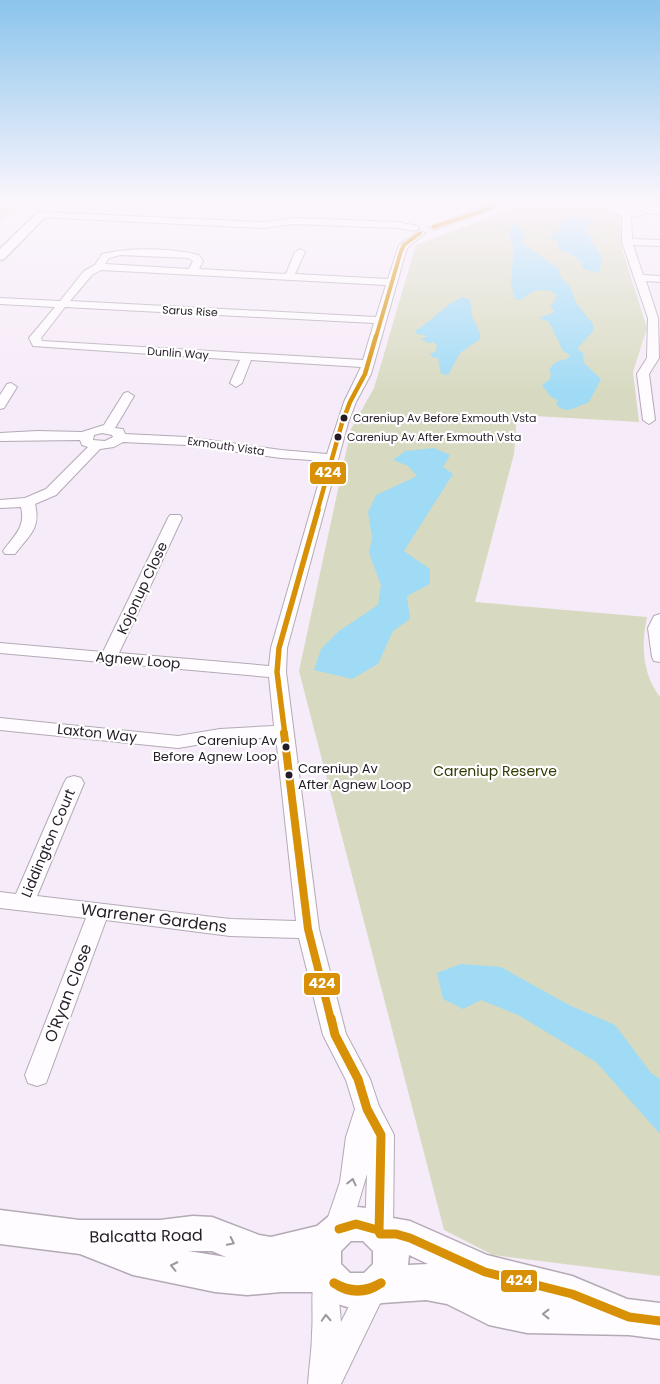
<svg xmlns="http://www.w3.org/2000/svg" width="660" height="1384" viewBox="0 0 660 1384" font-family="Poppins,sans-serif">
<rect width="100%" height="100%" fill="#f6ebf8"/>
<g fill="#d7dac0">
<polygon points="0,201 22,201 0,222"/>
<path d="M 510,201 L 623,201 L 607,209 L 610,213 L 619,216 L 622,249 L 647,328 L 633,372 L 639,422 L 517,415 L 514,454 L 475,602 L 647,617 C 641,645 642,673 660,697 L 660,1276 L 493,1255 L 444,1230 L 299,671 L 351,429 L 374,388 L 416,245 L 511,209 Z"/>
</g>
<g fill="#9fdbf5">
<path d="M 566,218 L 579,218 L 591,220 L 592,223 L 588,225 L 589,228 L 585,231 L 593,239 L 589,241 C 599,249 606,261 598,273 L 586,270 L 582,267 L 583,263 L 569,253 L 559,250 L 557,246 L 559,242 L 550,239 C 558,233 559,224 566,218 Z"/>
<path d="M 514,221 L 523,232 L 525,240 L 520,242 L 559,269 L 561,278 L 569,285 L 577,304 L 593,324 L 593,331 L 577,349 L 583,353 L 584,363 L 601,379 L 589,402 C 578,406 565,416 556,404 L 558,400 L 551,397 L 542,385 L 550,379 L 551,375 L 549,370 L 554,363 L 568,358 L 570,355 L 563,351 L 549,322 L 539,318 L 555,312 L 550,306 L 555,301 L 556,294 C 542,286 532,291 521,300 L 515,299 L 511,283 L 514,247 L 510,237 L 511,223 Z"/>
<path d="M 463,297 L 470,300 L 472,316 L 480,334 L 480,339 L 460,353 L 448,375 L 441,374 L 438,358 L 432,357 L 430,354 L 436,351 L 437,345 L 433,342 L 428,343 L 421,339 L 428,336 L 417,334 L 415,331 C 433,321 443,305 463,297 Z"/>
<polygon points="434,448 450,455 443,467 453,474 404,551 430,569 430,584 407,596 410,619 393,631 378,664 352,679 314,670 321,649 339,631 378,605 381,585 369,553 372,538 368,512 376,495 417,476 408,466 393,460 405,451"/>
<polygon points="461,964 501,967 569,1005 615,1025 651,1073 660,1079 660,1134 596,1062 518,1015 481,1000 463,1009 443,999 437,973"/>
</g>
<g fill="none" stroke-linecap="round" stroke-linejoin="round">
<g stroke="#b3aab5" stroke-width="2">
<g id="minor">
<polygon points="493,201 501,201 499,207 436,229 433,230 428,227 485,207 492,204"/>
<polygon points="626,203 640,207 660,208 660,214 644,213 642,215 631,217 632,239 660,240 660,246 633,245 643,275 660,276 660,282 646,281 658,318 659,358 649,374 655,420 649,424 643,420 637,374 647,358 648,318 622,242 622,216 610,210 613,205"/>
<polygon points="41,212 262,222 295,218 398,222 417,226 419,228 414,231 398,228 295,224 262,228 38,217 38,213"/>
<path d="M 420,230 L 425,233 L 408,247 L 406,251 L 371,374 L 356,402 L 348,423 L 287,648 L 286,672 L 319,929 L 346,1034 L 370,1079 L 379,1106 L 394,1135 L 393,1232 L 389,1241 L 379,1245 L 369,1241 L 365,1232 L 367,1174 L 348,1238 L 338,1242 L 328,1238 L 324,1229 L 340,1182 L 346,1137 L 355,1109 L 346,1080 L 323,1035 L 299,938 L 230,936 L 106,920 L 49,1075 L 46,1083 L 37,1086 L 28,1083 L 25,1075 L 86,918 L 0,908 L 0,892 L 16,894 L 64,783 L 67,778 L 74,776 L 81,778 L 84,783 L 37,896 L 230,919 L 296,921 L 276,737 L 220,741 L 178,748 L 0,730 L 0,718 L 178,736 L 220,729 L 274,726 L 269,677 L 0,653 L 0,643 L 103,652 L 168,518 L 170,515 L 180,515 L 182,518 L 119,653 L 269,666 L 271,648 L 325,461 L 281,458 L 186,445 L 123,442 L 114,447 L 100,449 L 56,495 L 35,504 C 41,529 29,535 15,554 L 5,554 L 3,551 C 14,535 26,528 21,507 L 0,508 L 0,500 L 25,498 L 46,489 L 88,447 L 82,445 L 80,440 L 0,441 L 0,433 L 37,431 L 82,432 L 104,425 L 124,393 L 128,392 L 134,396 L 115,428 L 123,429 L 125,434 L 186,437 L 281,450 L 327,454 L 344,402 L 361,367 L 251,360 L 242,383 L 236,387 L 230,383 L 240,360 L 33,346 L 29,338 L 55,307 L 0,304 L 0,298 L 60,301 L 84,271 L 95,265 L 102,254 C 130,247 171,248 199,255 L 203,261 L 199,269 L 286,274 L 295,252 L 300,249 L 305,252 L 295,274 L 388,279 L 399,245 ZM 121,255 L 188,258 L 193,261 L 189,269 L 105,264 L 109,258 ZM 101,270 L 386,285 L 376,317 L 70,301 L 92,275 ZM 65,307 L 374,323 L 363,360 L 42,341 L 41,338 ZM 102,433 L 112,435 L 113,437 L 105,441 L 93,440 L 94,435 Z"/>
<polygon points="11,383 17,387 4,408 0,409 0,395 7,384"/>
<polygon points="660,614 660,662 654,661 652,657 648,628 654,616"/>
<path d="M 328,1263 L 338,1267 L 342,1277 L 339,1300 L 341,1322 L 363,1279 L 373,1275 L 383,1279 L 387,1289 L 341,1384 L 308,1384 C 309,1367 312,1350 312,1333 C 314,1310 309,1289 318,1267 Z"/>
</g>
</g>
<g stroke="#b3aab5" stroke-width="3">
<g id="tertiary">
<polygon points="41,212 45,213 47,215 45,217 4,259 0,260 0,249 37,213"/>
<path d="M 357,1207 L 367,1208 L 387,1217 L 410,1221 L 487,1255 L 572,1276 L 627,1299 L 660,1303 L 660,1339 L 629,1335 L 527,1333 L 489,1325 L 447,1304 L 426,1300 L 382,1303 L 357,1310 L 331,1302 L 317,1292 L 281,1292 L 247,1295 L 215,1292 L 133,1275 L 80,1254 L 0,1244 L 0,1210 L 79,1220 L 160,1220 L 193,1216 L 212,1217 L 259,1235 L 271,1237 L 317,1226 L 329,1216 L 347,1208 ZM 351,1241 L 363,1241 L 373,1251 L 373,1264 L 364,1273 L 350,1273 L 341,1264 L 341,1251 ZM 188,1251 L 212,1251 L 226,1257 ZM 409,1255 L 428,1264 L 408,1265 Z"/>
</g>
</g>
<use href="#minor" fill="#fefcfe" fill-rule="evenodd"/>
<use href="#tertiary" fill="#fefcfe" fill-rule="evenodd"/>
<g stroke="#fff" stroke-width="5.5">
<g id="bus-1-far4">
<polyline points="433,227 488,209 496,205 497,201"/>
<polyline points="376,337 401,251 404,245 420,233"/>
</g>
</g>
<g stroke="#fff" stroke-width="7">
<polyline id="bus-1-far3" points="317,512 342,423 350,402 365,374 376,336"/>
</g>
<g stroke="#fff" stroke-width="9">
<polyline id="bus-1-far2" points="285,735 277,672 279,648 318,510"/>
</g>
<g stroke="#fff" stroke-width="11">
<polyline id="bus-1-far1" points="284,733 308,929 331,1020"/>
</g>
<g stroke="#fff" stroke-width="13">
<g id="bus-1">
<polyline points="331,1018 335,1035 358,1079 367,1109 381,1135 379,1232"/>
<polyline points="339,1229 356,1224 374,1229"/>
<polyline points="380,1234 396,1234 410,1238 485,1272 572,1294 629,1317 660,1321"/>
<path d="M 334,1283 C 351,1292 364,1292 381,1283"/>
<path d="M 334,1283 C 349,1294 366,1294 381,1283"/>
</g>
</g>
<use href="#bus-1-far4" stroke="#d89106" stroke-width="4"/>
<use href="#bus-1-far3" stroke="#d89106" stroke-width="4.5"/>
<use href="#bus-1-far2" stroke="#d89106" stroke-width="5.5"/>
<use href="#bus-1-far1" stroke="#d89106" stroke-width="8"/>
<use href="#bus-1" stroke="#d89106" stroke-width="9"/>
</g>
<defs><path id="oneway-chevron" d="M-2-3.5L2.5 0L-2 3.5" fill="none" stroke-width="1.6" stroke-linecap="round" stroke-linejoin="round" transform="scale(1.25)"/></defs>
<g stroke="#9c979d">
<use href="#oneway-chevron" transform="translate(352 1182) rotate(-77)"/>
<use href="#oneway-chevron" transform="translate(231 1242) rotate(26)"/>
<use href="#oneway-chevron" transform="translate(174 1266) rotate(-168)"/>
<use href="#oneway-chevron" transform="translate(546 1314) rotate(180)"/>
<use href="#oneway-chevron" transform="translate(326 1318) rotate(-93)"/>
</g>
<linearGradient id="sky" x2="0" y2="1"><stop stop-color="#8bc4ed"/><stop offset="0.51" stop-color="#fbf6fc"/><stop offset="1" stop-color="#fbf6fc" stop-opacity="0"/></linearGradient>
<rect width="660" height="394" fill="url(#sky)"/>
<g fill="#251c27" stroke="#fff" stroke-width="2">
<circle cx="344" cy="418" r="4.5"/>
<circle cx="338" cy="437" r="4.5"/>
<circle cx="286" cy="747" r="4.5"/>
<circle cx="289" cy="775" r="4.5"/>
</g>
<g text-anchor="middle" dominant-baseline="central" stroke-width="4.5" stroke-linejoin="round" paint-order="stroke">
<g font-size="11" fill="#251c27" stroke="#fff">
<text transform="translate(190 311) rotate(3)">Sarus Rise</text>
<text transform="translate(178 353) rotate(4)">Dunlin Way</text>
<text transform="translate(226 446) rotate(8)">Exmouth Vista</text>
</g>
<g font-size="11" fill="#251c27" stroke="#fff" text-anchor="start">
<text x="353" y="418">Careniup Av Before Exmouth Vsta</text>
<text x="347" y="437">Careniup Av After Exmouth Vsta</text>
</g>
<g font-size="13" fill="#251c27" stroke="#fff" text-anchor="end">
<text x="277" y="740">Careniup Av<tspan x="277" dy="16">Before Agnew Loop</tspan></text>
<text x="298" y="768" text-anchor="start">Careniup Av<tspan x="298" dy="16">After Agnew Loop</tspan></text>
</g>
<g font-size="14" fill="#251c27" stroke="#fff">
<text transform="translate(142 588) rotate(-65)">Kojonup Close</text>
<text transform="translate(138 660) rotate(5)">Agnew Loop</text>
<text transform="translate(97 733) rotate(6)">Laxton Way</text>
<text transform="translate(48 843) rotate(-67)">Liddington Court</text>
</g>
<g font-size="14" fill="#303a02" stroke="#fff">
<text x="495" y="771">Careniup Reserve</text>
</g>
<g font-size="16" fill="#251c27" stroke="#fff">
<text transform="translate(154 918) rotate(7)">Warrener Gardens</text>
<text transform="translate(68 993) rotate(-69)">O'Ryan Close</text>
<text transform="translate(146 1236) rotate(-1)">Balcatta Road</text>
</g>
</g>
<g stroke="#fff" stroke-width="2">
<rect x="309" y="461" width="38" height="24" rx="5" fill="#d89106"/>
<rect x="303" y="972" width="38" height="24" rx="5" fill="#d89106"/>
<rect x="500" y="1269" width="38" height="24" rx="5" fill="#d89106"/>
</g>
<g font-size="14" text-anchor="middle" font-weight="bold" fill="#fff">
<text x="328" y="477">424</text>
<text x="322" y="988">424</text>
<text x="519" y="1285">424</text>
</g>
</svg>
